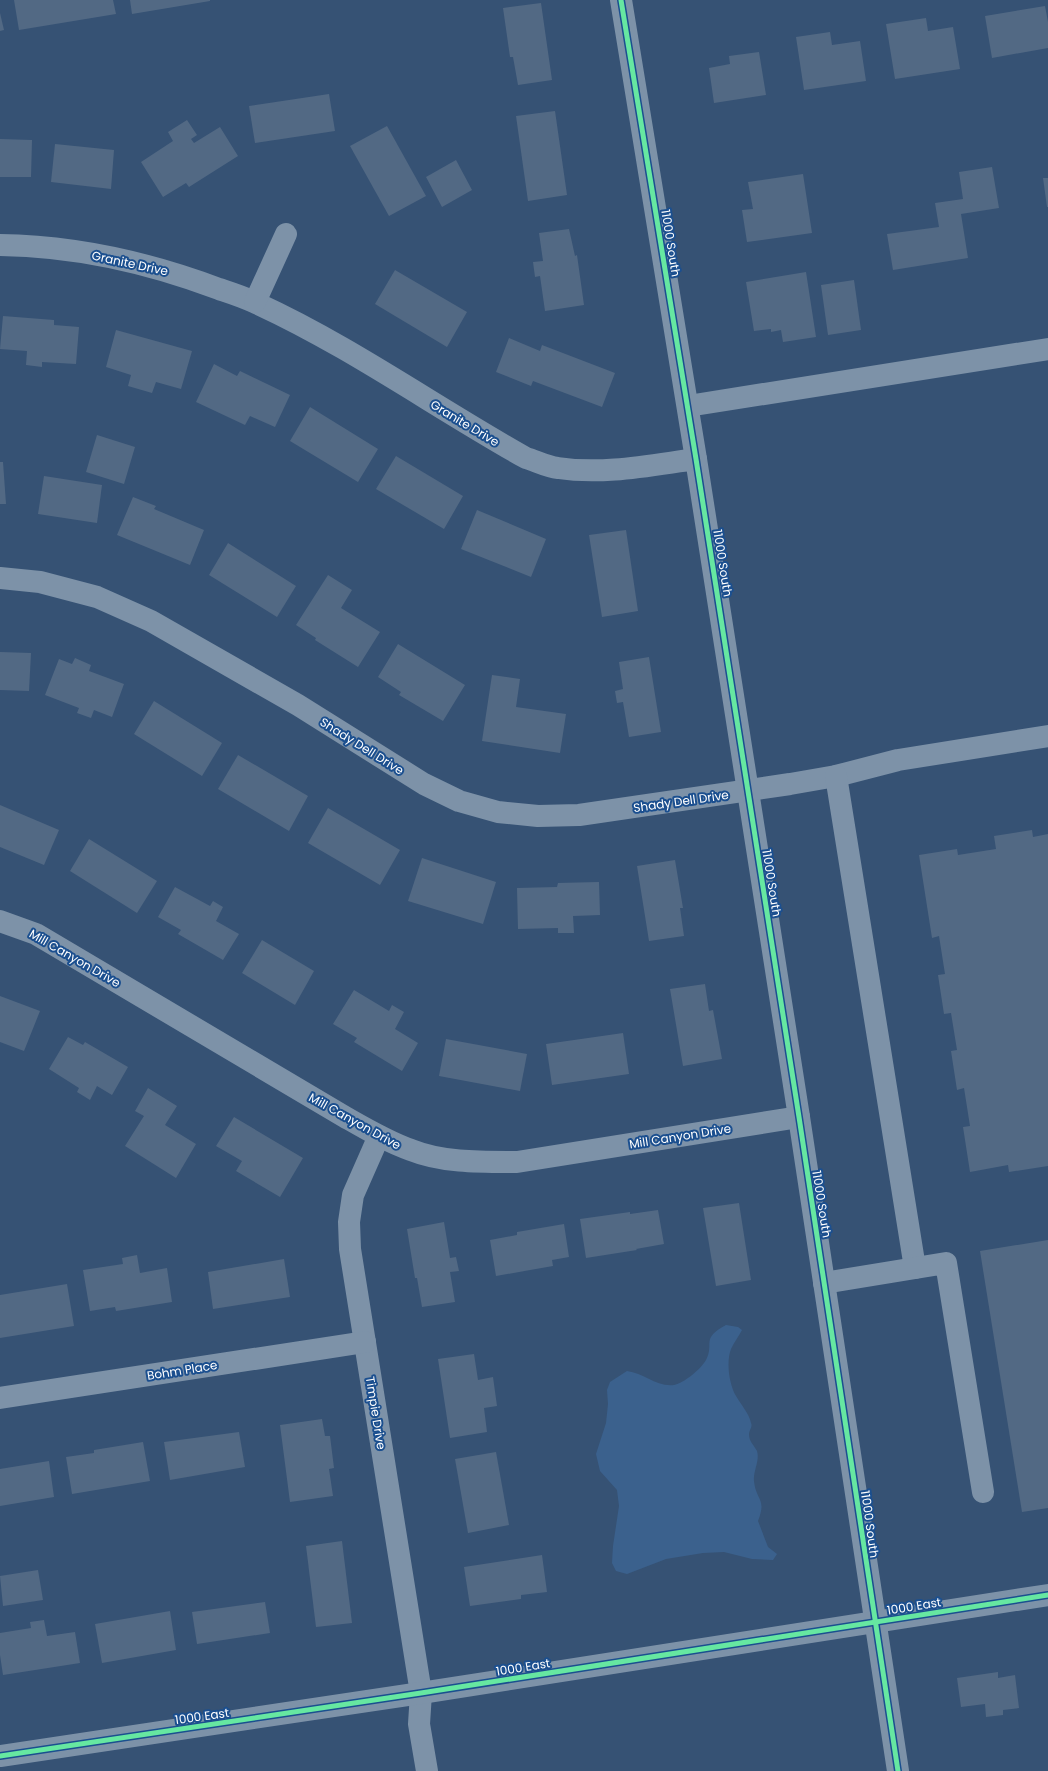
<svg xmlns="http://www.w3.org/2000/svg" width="1048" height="1771" viewBox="0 0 1048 1771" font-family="Poppins,sans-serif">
<rect width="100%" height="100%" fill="#365274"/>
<path fill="#3b618d" d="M 726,1325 L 738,1327 L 742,1330 C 739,1336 734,1342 731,1349 C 726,1362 729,1384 736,1396 C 741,1405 749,1413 751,1423 C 753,1427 749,1430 749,1434 C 749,1442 754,1445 757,1451 C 760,1461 753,1471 754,1481 C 756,1501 767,1498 758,1521 L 768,1547 L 777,1554 L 773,1560 L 752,1559 L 724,1552 L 703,1553 L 666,1559 L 627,1574 L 616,1571 L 612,1563 L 613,1546 L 619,1506 L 617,1490 L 600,1471 L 596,1454 L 606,1423 L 608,1404 L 607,1390 L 610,1382 L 627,1371 C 644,1373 656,1387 674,1385 C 684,1383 701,1369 706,1360 C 715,1343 700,1339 726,1325 Z"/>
<g fill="#526984">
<polygon points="14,0 113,0 116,14 19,30"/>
<polygon points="130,0 210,0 210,1 132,14"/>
<polygon points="541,3 552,80 518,85 513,57 510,57 503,8"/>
<polygon points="1045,6 1048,22 1048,48 992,58 985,16"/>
<polygon points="0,13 4,30 0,31"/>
<polygon points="926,18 928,31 953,27 960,69 895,79 886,24"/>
<polygon points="830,32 832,45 860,41 866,81 804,90 796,37"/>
<polygon points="759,52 766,95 714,103 709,68 730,64 729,56"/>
<polygon points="329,94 335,131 255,143 249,106"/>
<polygon points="555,111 567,195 528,201 516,116"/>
<polygon points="187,120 197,135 191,139 194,143 220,127 238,156 189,187 186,183 163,197 141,162 173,141 168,132"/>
<polygon points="387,126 426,196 389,216 350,146"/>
<polygon points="0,139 32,140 31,177 0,177"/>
<polygon points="55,144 114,150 111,189 51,182"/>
<polygon points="456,160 472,190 442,207 426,177"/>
<polygon points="992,167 999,208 961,214 968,258 893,270 887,234 939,227 935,203 963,199 959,172"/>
<polygon points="803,174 812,233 747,242 742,210 753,209 748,182"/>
<polygon points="1043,178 1048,178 1048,207 1047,207"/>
<polygon points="569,229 575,256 577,255 584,305 545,311 540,276 535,277 533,262 543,261 539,233"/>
<polygon points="395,270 467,312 447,347 375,304"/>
<polygon points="806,272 816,337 783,342 781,330 771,332 771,329 754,331 746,282"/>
<polygon points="854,280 861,330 828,335 821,285"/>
<polygon points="3,316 54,320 54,325 79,327 76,364 42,362 42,367 26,365 27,351 0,349"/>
<polygon points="116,330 192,351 181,389 156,382 152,393 128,386 131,375 106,367"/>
<polygon points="509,338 540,351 542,345 615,373 602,407 533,381 531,386 496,372"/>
<polygon points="214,364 237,376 240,371 290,395 275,427 250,416 245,425 196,402"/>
<polygon points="310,407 378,449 358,482 290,441"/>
<polygon points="97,435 135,447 124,484 86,472"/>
<polygon points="396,456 463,496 444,529 376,489"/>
<polygon points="0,462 3,462 6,504 0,504"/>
<polygon points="44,476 102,485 97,523 38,514"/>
<polygon points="133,497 156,506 154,509 204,530 190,565 117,535"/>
<polygon points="477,510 546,539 531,577 461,549"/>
<polygon points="626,530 638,611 602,617 589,535"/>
<polygon points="228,543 296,586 277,617 209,575"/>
<polygon points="328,575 352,590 341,608 380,632 358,667 315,640 316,638 296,625"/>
<polygon points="398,644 465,685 443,721 399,695 401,692 378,677"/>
<polygon points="0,652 31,653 29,691 0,690"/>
<polygon points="649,657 661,732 629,737 623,702 617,703 615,691 623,689 619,662"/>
<polygon points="75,658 91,665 89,671 124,684 112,717 94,710 91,718 77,713 79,708 45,695 59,659 72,664"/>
<polygon points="492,675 520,679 516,707 566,714 560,753 482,741"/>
<polygon points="154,701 222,743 202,776 134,734"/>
<polygon points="238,755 308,796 289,831 218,789"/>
<polygon points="0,805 59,830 44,865 0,847"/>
<polygon points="328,808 400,850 380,885 308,843"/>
<polygon points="1032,830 1033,837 1048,834 1048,1166 1009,1172 1008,1165 970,1172 963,1127 970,1126 964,1088 957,1090 951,1051 957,1050 951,1013 944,1014 938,975 945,974 939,936 932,938 919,855 957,849 958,855 996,849 994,836"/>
<polygon points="89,839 157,881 137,913 70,871"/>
<polygon points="422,858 496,882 483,924 408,901"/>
<polygon points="675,860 683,908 680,908 684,936 649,941 637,866"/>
<polygon points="599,882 600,915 573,916 574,933 558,933 558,928 518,929 517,888 557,887 558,883"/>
<polygon points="175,887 210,906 213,901 223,907 216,921 239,934 223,960 178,934 181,930 158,917"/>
<polygon points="262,940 314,971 295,1005 242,973"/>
<polygon points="705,984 709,1011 713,1010 722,1059 683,1066 670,989"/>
<polygon points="354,990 389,1011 392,1005 404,1012 395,1029 418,1043 402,1071 354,1042 357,1038 333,1024"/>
<polygon points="0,996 40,1011 24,1051 0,1042"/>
<polygon points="623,1033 629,1074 552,1085 546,1044"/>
<polygon points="68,1037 83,1045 85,1042 128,1067 112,1095 97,1086 90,1100 77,1092 79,1088 49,1069"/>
<polygon points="446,1039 527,1054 520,1091 439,1076"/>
<polygon points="148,1088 177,1106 165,1125 196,1144 176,1178 125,1146 144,1116 135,1111"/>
<polygon points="234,1117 303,1158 280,1197 236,1171 242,1161 216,1146"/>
<polygon points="739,1203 751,1280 716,1286 703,1208"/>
<polygon points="658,1210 664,1244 636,1249 637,1250 586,1258 580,1219 630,1212 630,1214"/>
<polygon points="444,1222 450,1258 456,1257 459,1271 450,1272 455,1302 422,1307 417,1278 415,1278 407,1229"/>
<polygon points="564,1224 569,1257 552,1260 553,1266 496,1276 490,1240 517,1235 517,1232"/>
<polygon points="1048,1240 1048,1508 1022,1512 980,1251"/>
<polygon points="137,1255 140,1273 167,1268 172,1302 116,1311 115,1307 90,1311 83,1270 123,1264 122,1258"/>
<polygon points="284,1259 290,1297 213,1309 208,1272"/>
<polygon points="67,1284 74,1326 0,1338 0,1295"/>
<polygon points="474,1354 478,1380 493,1377 497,1406 484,1408 487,1432 450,1438 438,1359"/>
<polygon points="322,1419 325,1436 330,1436 334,1468 329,1469 333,1496 290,1502 280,1425"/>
<polygon points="239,1432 245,1467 170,1480 164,1442"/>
<polygon points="143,1442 150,1481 72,1494 66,1457 94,1453 94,1450"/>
<polygon points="496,1452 509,1525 468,1533 455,1459"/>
<polygon points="49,1461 54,1497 0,1506 0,1469"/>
<polygon points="342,1541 352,1623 316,1627 306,1546"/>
<polygon points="542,1555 547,1592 521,1595 521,1599 470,1606 464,1567"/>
<polygon points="38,1570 43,1600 3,1606 0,1576"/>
<polygon points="265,1602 270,1633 197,1644 192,1612"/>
<polygon points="170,1611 176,1650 102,1663 95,1624"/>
<polygon points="44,1620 47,1636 75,1632 80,1663 3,1675 0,1655 0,1633 31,1628 30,1622"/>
<polygon points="998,1672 998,1678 1015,1675 1019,1708 1003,1710 1003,1715 986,1717 985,1704 961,1707 957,1678"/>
</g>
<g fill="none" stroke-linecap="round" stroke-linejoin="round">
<g stroke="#7d92a8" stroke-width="22">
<polyline points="621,0 696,459 799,1117 898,1771"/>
<path d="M 0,245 C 74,246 150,263 219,289 C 231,293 244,297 256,303 C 350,346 435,407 526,458 C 536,461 547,467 558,468 C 604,475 651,465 696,459"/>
<polyline points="255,302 286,234"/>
<polyline points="688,406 1048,349"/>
<polyline points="0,578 40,582 97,597 151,621 298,705 424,784 459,801 498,812 538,816 579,815 790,784 836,776 898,760 1048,736"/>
<polyline points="836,776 915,1268"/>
<path d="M 0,921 L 36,934 L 345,1117 C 366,1129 388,1142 411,1150 C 443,1163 482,1162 517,1162 L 799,1117"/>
<polyline points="379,1136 353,1195 349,1222 350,1249 421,1693 419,1724 427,1771"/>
<polyline points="824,1283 946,1263 983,1492"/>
<polyline points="0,1398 365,1342"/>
<polyline points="0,1756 421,1693 1048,1595"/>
</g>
<g stroke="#1b4f8f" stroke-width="8">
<g id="cycleway">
<polyline points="621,0 696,459 799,1117 898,1771"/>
<polyline points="0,1756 421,1693 1048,1595"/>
</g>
</g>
<use href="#cycleway" stroke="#66e7a1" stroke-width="5"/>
</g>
<g text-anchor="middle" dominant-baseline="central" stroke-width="4" stroke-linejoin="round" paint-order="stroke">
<g font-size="12" fill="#fff" stroke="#1b4f8f">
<text transform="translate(671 243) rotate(81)">11000 South</text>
<text transform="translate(130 263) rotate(12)">Granite Drive</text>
<text transform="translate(465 423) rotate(31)">Granite Drive</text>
<text transform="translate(723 563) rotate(81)">11000 South</text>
<text transform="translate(362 746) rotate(32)">Shady Dell Drive</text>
<text transform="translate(681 801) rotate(-8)">Shady Dell Drive</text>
<text transform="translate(772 883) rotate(81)">11000 South</text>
<text transform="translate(75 958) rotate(30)">Mill Canyon Drive</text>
<text transform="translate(355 1121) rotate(29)">Mill Canyon Drive</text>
<text transform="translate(680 1136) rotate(-9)">Mill Canyon Drive</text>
<text transform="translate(822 1204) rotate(81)">11000 South</text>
<text transform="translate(182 1370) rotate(-9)">Bohm Place</text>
<text transform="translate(376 1413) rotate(81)">Timpie Drive</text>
<text transform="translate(870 1524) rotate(82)">11000 South</text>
<text transform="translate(914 1606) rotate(-9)">1000 East</text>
<text transform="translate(523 1667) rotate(-9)">1000 East</text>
<text transform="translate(202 1716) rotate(-8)">1000 East</text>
</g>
</g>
</svg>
